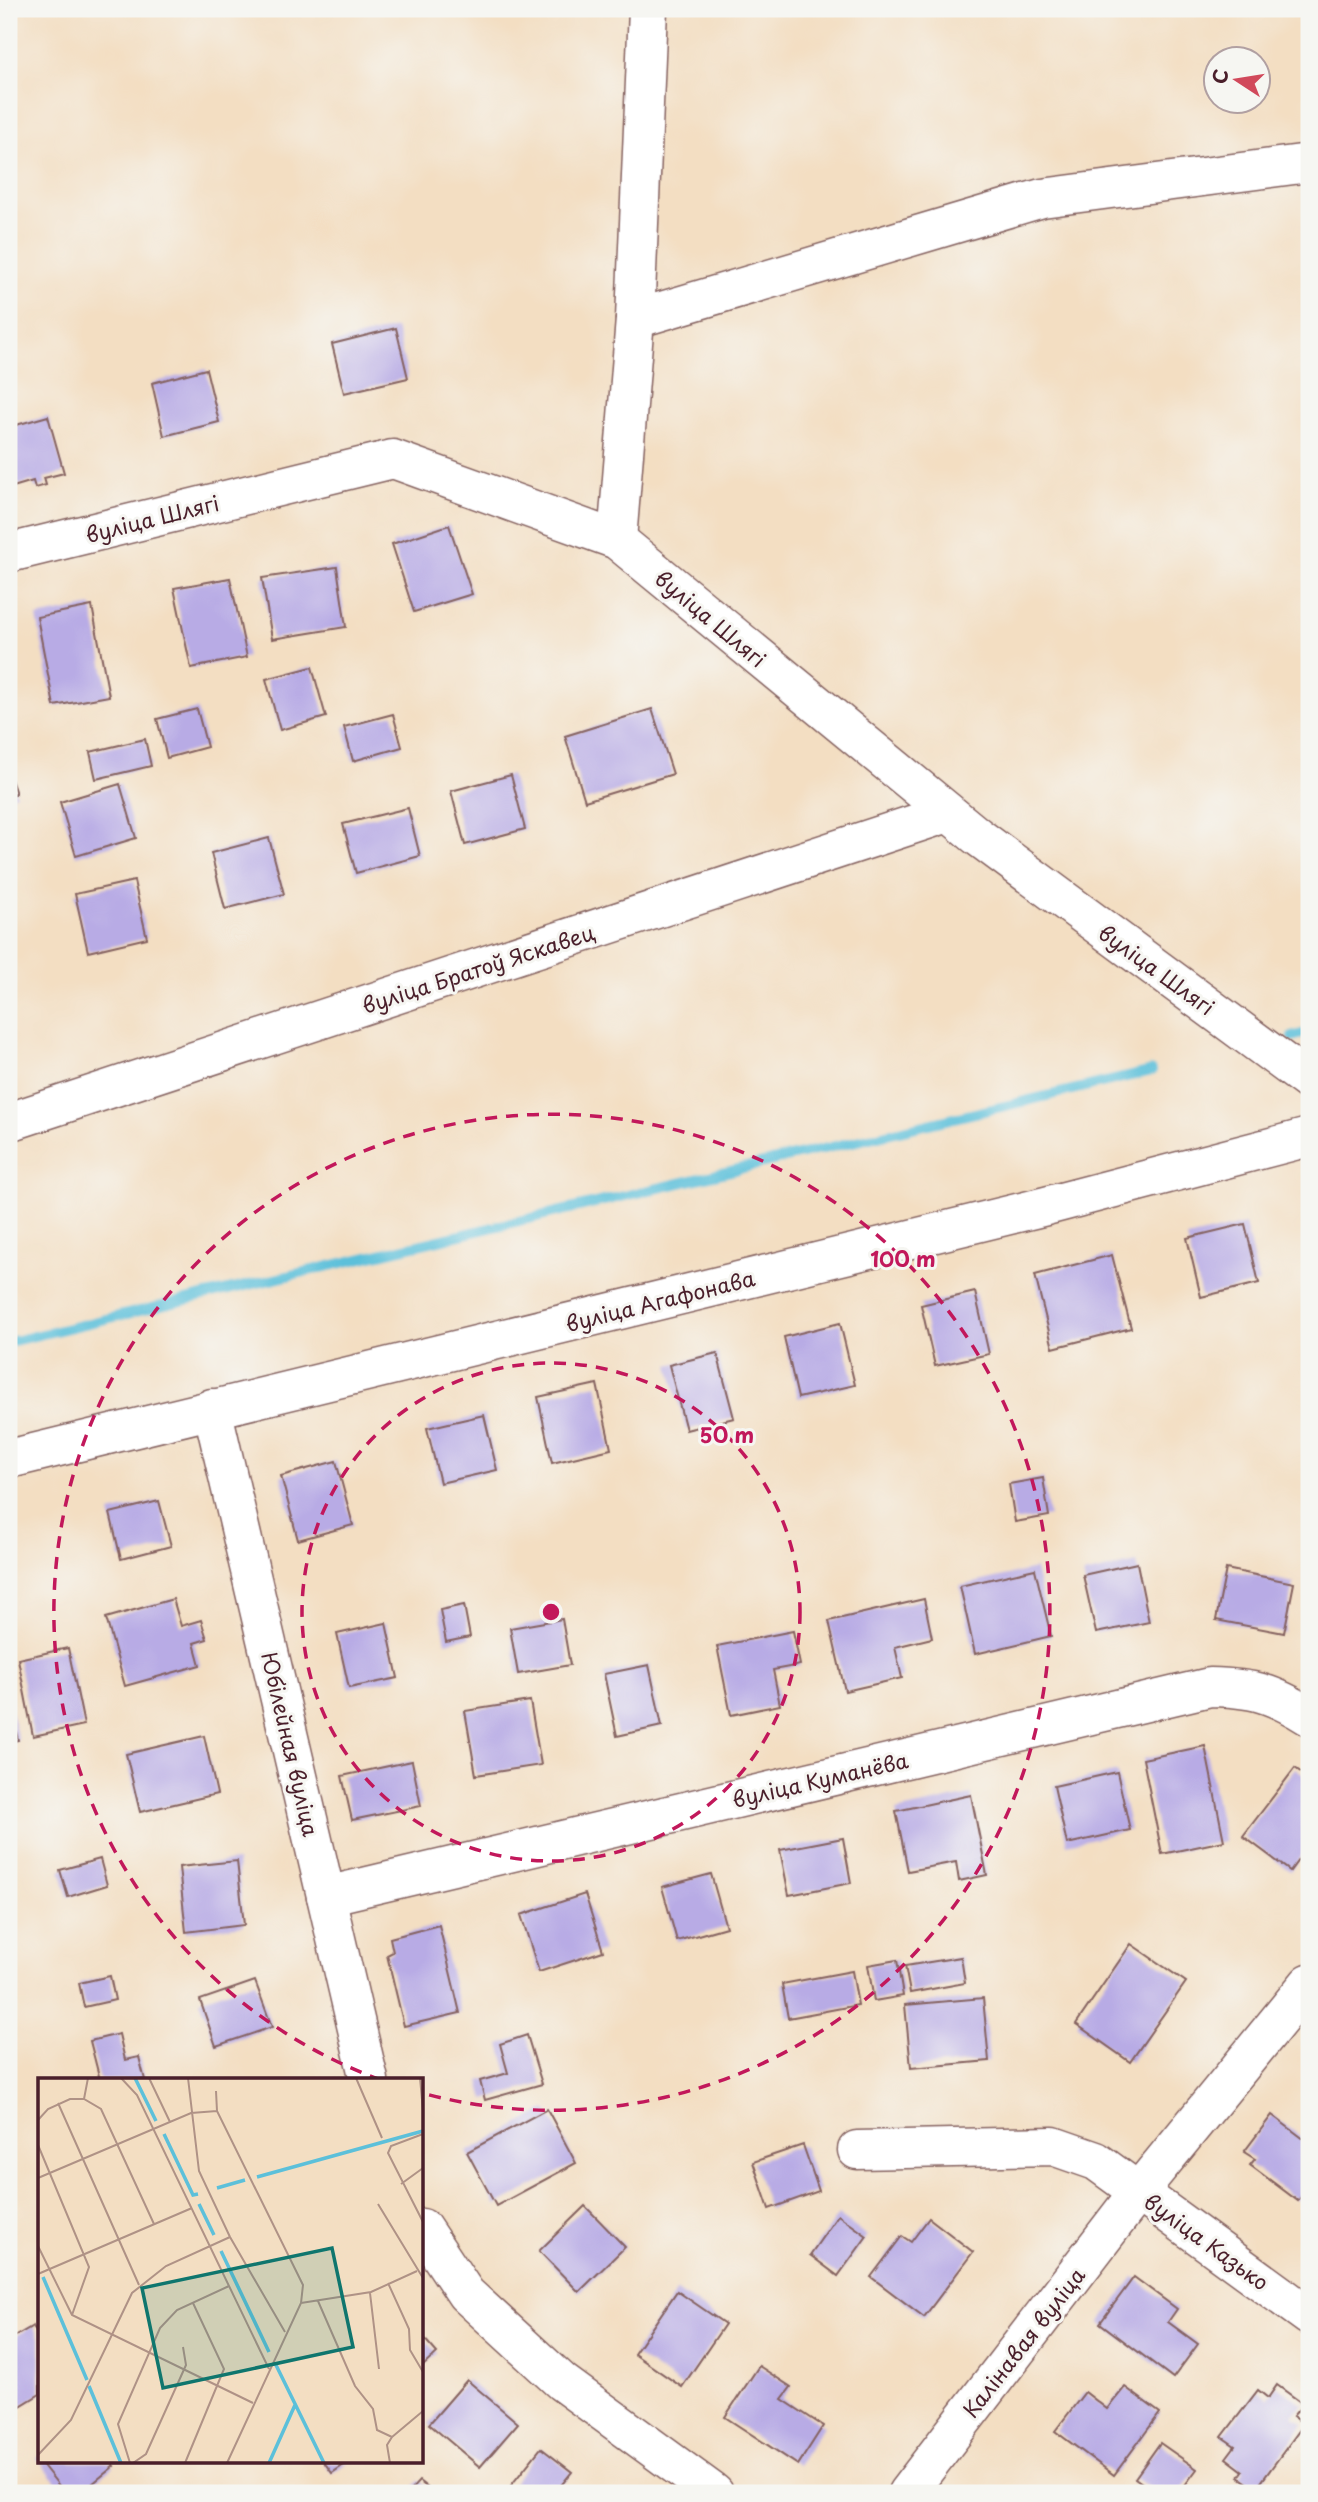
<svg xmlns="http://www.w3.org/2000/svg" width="1318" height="2502" viewBox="0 0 1318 2502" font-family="'Playpen Sans',sans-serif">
<rect width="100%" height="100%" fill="#f6f6f2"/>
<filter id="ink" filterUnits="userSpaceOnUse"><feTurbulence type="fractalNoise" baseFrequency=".0143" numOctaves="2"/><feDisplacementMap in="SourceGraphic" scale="14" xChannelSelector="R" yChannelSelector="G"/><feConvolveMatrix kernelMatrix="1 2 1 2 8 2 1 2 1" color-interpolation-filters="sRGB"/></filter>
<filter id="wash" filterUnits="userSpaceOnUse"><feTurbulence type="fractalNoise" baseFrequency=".00686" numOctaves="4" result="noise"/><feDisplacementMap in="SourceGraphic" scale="28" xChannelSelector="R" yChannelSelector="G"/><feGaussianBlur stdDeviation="1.57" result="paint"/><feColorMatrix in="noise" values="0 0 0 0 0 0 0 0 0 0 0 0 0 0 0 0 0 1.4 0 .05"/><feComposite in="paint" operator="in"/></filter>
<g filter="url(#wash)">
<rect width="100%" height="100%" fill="#f3dec2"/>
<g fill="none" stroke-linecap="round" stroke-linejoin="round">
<g stroke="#5cc0da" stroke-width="10">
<polyline points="1292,1037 1309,1032"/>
<polyline points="9,1342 1152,1071"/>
</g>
</g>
<g id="blocks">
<g fill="#b8abe5">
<polygon points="396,328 408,378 344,393 332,344"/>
<polygon points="206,369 219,422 164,436 152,383"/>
<polygon points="48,416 64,473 44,478 46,485 35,488 33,481 13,487 9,472 9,427"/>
<polygon points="449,525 472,594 414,612 392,544"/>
<polygon points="337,567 346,627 272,639 262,578"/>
<polygon points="230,578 247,657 191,668 174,588"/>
<polygon points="92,606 109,696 54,706 37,617"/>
<polygon points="312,667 326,717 280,730 266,679"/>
<polygon points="197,709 207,747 167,758 157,719"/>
<polygon points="652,709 673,774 585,801 565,736"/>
<polygon points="393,714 402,747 353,761 344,727"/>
<polygon points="145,739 151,766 96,779 90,752"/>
<polygon points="9,773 16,794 9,797"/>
<polygon points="511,775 525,829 465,845 451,791"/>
<polygon points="120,784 136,838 76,856 60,802"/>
<polygon points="408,808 420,856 356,873 343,824"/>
<polygon points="269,838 284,894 225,909 211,853"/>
<polygon points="134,881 147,938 88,952 75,894"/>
<polygon points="1245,1224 1259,1283 1201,1297 1187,1238"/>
<polygon points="1112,1255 1131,1328 1053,1348 1035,1275"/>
<polygon points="975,1292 989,1354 935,1366 921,1305"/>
<polygon points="840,1323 855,1385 798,1398 784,1337"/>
<polygon points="717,1353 734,1418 686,1430 669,1365"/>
<polygon points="597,1384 611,1449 552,1463 538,1397"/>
<polygon points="484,1415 497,1470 440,1483 427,1428"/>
<polygon points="336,1461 353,1525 298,1540 281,1476"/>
<polygon points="1043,1478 1049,1516 1015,1522 1009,1484"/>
<polygon points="159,1501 171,1546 121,1559 110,1513"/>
<polygon points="1137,1563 1149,1622 1096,1633 1083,1575"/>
<polygon points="1035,1569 1051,1636 975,1654 960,1586"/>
<polygon points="1226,1569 1294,1583 1284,1633 1216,1620"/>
<polygon points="173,1599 181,1626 201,1620 207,1639 194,1643 200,1665 125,1686 106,1618"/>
<polygon points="924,1599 932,1638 895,1647 902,1678 845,1691 829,1621"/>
<polygon points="464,1605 470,1637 446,1642 440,1610"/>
<polygon points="562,1619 570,1665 518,1674 510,1628"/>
<polygon points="386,1623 398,1678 349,1688 337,1634"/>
<polygon points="793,1631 800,1665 773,1670 780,1705 731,1715 717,1646"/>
<polygon points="68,1648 84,1725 33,1736 18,1659"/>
<polygon points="649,1665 662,1726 617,1736 604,1674"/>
<polygon points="530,1701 541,1765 476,1775 465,1711"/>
<polygon points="9,1704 18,1740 9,1742"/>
<polygon points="204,1736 217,1794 140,1812 126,1754"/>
<polygon points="1205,1746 1224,1841 1162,1854 1143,1759"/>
<polygon points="412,1761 421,1806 352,1820 342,1776"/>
<polygon points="1295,1768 1309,1778 1309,1845 1290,1871 1243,1836"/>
<polygon points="1117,1772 1130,1830 1067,1844 1054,1786"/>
<polygon points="971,1795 987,1875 959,1881 956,1862 908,1871 896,1811"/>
<polygon points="843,1838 851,1883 789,1895 780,1850"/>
<polygon points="100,1859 107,1885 68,1897 60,1870"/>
<polygon points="237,1861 244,1925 186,1932 179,1867"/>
<polygon points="711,1874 726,1927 677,1941 662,1887"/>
<polygon points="585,1894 603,1951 539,1972 521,1915"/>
<polygon points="439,1925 460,2013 404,2026 387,1955 393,1952 390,1938"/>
<polygon points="1131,1944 1186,1982 1130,2062 1076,2024"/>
<polygon points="961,1957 965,1983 910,1993 905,1966"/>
<polygon points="897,1960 903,1996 874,2001 868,1965"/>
<polygon points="852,1971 858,2005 788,2018 782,1984"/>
<polygon points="110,1976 115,2000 84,2007 79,1983"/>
<polygon points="255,1981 272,2027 216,2046 200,2000"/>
<polygon points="983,1998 989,2061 911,2068 905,2005"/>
<polygon points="119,2034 125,2060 139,2057 145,2080 100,2080 90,2041"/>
<polygon points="527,2035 542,2084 485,2100 480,2081 508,2073 500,2044"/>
<polygon points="547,2109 576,2163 496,2206 467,2152"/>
<polygon points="1272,2115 1309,2143 1309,2186 1298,2201 1250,2165 1255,2159 1244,2152"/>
<polygon points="803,2145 819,2191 769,2209 753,2162"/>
<polygon points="585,2206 625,2247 579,2292 539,2251"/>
<polygon points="838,2215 867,2236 838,2276 810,2255"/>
<polygon points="929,2218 973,2252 924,2317 871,2277 902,2236 911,2242"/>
<polygon points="1134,2277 1177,2309 1168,2322 1198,2344 1173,2378 1100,2323"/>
<polygon points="677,2291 725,2324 682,2387 634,2354"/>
<polygon points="33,2326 40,2339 40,2394 17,2408 9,2394 9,2340"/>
<polygon points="422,2336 437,2353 422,2367"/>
<polygon points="759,2366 791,2387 782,2399 823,2426 798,2465 725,2417"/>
<polygon points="467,2380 518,2423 480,2467 429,2424"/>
<polygon points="1277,2385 1303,2404 1293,2416 1304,2424 1256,2489 1239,2477 1243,2471 1226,2458 1235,2446 1222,2437 1258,2390 1268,2398"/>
<polygon points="1125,2387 1160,2413 1114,2475 1055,2431 1085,2392 1107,2409"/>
<polygon points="1160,2443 1197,2469 1179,2493 1156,2493 1135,2478"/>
<polygon points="541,2448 572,2472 558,2489 563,2493 505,2493"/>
<polygon points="40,2456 40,2462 111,2462 114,2466 81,2493 65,2493 37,2458"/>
<polygon points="324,2462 348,2462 332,2473"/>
<polygon points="419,2481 434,2493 408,2493"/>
</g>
</g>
</g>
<g filter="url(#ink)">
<use href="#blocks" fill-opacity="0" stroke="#856260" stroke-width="2"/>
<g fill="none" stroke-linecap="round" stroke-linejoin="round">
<g stroke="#856260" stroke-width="41">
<g id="minor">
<polyline points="635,319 1042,198 1309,163"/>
<polyline points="617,540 635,319 648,9"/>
<polyline points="9,553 393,459 617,540 977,836 1309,1081"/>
<polyline points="9,1122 948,813"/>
<polyline points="212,1408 369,2080"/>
<polyline points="9,1459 1046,1206 1309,1137"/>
<path d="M 326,1896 L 1210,1687 C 1254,1688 1272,1693 1309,1716"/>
<polyline points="857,2150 1053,2146 1096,2161 1309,2316"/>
<polyline points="422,2228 466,2294 562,2382 714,2493"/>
<polyline points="907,2493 1139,2191 1309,1983"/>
</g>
</g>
<use href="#minor" stroke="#fff" stroke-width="38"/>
</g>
</g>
<g fill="none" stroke="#c2185b" stroke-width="3.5" stroke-dasharray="12 9">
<circle cx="551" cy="1612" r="249"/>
<path d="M381 2080A498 498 0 1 1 422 2093"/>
</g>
<g text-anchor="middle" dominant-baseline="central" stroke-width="6" stroke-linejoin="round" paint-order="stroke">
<g font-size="21" fill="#4a1f2b" stroke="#f6f6f2">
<text transform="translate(152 518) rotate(-14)">вуліца Шлягі</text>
<text transform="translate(711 618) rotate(40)">вуліца Шлягі</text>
<text transform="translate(478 968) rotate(-18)">вуліца Братоў Яскавец</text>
<text transform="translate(1157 969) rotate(36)">вуліца Шлягі</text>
<text transform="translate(660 1300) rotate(-14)">вуліца Агафонава</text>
<text transform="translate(291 1744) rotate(77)">Юбілейная вуліца</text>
<text transform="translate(820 1779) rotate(-13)">вуліца Куманёва</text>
<text transform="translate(1207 2241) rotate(36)">вуліца Казько</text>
<text transform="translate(1023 2342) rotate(-52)">Калінавая вуліца</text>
</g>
</g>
<g transform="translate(38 2078)">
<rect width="385" height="385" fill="#f3dec2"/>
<path fill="none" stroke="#5cc0da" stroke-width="3.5" d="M 97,0 L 118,43M 126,56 L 155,117 L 160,116M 219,99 L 385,53M 179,110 L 207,102M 161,126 L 176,157M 183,173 L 231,274M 5,199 L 49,302M 237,285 L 286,385M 51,308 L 83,385M 231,385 L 257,327"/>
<path fill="none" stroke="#af9286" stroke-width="2" d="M 83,0 L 99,17 L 231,291M 111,0 L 132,44M 150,0 L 161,93 L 192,159 L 247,254M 318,0 L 344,60M 382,0 L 385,33M 178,13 L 179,33 L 265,207 L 263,225 L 189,385M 46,21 L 50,0M 20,25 L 101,207M 0,42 L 10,31 L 32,21 L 46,21 L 63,31 L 116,146M 385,56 L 353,68 L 350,75 L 385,144M 0,67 L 51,189 L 34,237M 0,100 L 153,35 L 179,33M 363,106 L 385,90M 340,126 L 385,200M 0,168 L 34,237 L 215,325M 0,196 L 154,130M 350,205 L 371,251 L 372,272 L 385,294M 332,215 L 341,291M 280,223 L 317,308 L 335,331 L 339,352 L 354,359 L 349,367 L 352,385M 263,225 L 333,214 L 379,193M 354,359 L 385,333M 0,377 L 33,342 L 94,215 L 128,188 L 192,159M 92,385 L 80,346 L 122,250 L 139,232 L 191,208M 95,385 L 108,376 L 148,287 L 145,269M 147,385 L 186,291 L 155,225"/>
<path fill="#0f766e" fill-opacity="0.15" stroke="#0f766e" stroke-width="3.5" d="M 294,170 L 315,269 L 125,310 L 104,210 Z"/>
<rect width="385" height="385" fill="none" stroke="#4a1f2b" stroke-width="3.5"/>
</g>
<circle cx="551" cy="1612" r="10" fill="#c2185b" stroke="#f6f6f2" stroke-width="3.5"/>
<g font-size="21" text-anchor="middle" font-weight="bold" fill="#c2185b" stroke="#f6f6f2" stroke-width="6" stroke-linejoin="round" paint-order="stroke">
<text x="903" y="1267">100 m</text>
<text x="727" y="1443">50 m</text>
</g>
<rect width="1318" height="2502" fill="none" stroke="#f6f6f2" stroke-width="35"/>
<g transform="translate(1237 80) rotate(282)"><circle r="33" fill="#f6f6f2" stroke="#b1a0a2" stroke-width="2"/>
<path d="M0-5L12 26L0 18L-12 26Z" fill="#d1495b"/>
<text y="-10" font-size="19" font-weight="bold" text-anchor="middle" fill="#4a1f2b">С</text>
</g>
</svg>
